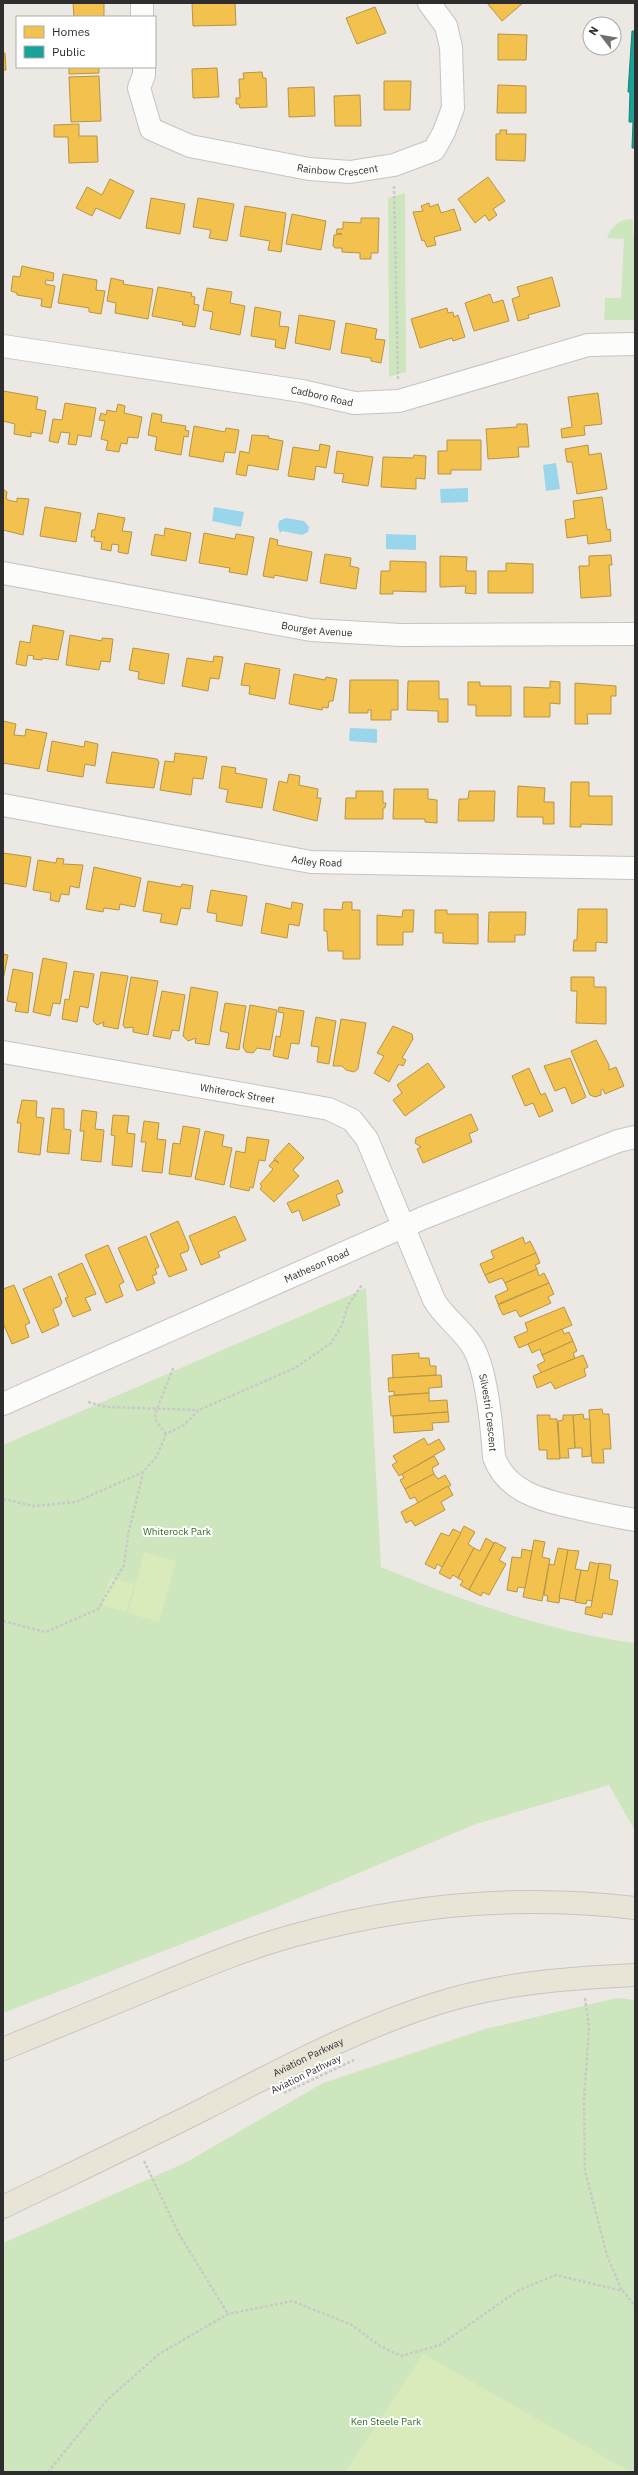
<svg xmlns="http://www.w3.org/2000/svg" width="638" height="2475" viewBox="0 0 638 2475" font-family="'IBM Plex Sans',sans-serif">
<rect width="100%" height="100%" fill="#ece8e4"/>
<g fill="#cee6be">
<polygon points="405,193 406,372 389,377 388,198"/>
<path d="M 633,219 L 633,234 L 635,234 L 635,320 L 604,320 L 605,298 L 621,298 L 624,239 L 607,238 C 611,226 620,219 633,219 Z"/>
<path d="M 366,1288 L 381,1567 C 463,1601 547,1631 635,1643 L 635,1831 L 609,1785 L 476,1824 L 275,1908 L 3,2013 L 3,1445 Z"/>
<polygon points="617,1998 635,2000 635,2472 3,2472 3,2243 185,2163 323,2083 485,2029"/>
</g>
<g fill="#d9eabb">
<polygon points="144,1552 176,1561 159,1622 128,1613"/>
<polygon points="110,1577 134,1584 126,1612 102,1605"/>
<polygon points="423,2354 631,2472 345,2472"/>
</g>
<g fill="#99d6ec">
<polygon points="556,463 560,489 546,491 543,465"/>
<polygon points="468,488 468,502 441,503 440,489"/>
<polygon points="214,507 244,512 241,527 212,521"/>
<polygon points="286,518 304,521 309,527 308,532 302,535 282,531 280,533 278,527 279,521"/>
<polygon points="386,534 416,535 416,550 386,549"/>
<polygon points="350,728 377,729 377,743 349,741"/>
</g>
<g fill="#f2c14e" stroke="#b79544">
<polygon points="73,3 104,3 104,17 74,17"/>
<polygon points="192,3 235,3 236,25 193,26"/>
<polygon points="487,3 523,3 502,21"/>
<polygon points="375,7 386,33 357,44 346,18"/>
<polygon points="498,34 527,35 526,60 498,60"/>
<polygon points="3,53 5,53 6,70 3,70"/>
<polygon points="69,67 99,67 99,73 69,74"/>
<polygon points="217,68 219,97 193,98 192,69"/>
<polygon points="262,72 263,78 266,78 267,107 240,108 239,104 236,104 236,98 240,98 239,79 244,79 243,73"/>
<polygon points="99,76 101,121 71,122 69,77"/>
<polygon points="384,81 411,81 410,110 384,110"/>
<polygon points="498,85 526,86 526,113 497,113"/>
<polygon points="314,87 315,116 289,117 288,88"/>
<polygon points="360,95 361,126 335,126 334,96"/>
<polygon points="79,124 79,136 97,136 98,162 69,163 68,137 54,137 54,125"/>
<polygon points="500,130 507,130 506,134 526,134 525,161 496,160 496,134 500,134"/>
<polygon points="488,177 505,201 493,209 497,215 489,221 485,215 475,223 458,199"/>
<polygon points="110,179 134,191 120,219 96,208 92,216 76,208 87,187 102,195"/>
<polygon points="151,198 185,204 180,234 146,228"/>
<polygon points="198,198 234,204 227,241 209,238 211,230 193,227"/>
<polygon points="429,203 430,207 438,204 441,213 454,209 461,230 434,237 436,245 427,247 424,240 422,241 413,212 423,211 421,206"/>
<polygon points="245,206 286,213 281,252 268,250 270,241 240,236"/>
<polygon points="292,214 326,221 321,250 286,244"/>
<polygon points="361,218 379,218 378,253 371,253 371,259 360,259 360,253 342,252 342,248 335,248 333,246 334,235 342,234 336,233 337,229 343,229 343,222 361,223"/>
<polygon points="22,266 54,273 53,281 46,280 45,284 55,286 51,308 41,306 42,299 17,295 17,293 11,291 13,276 20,277"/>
<polygon points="63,274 97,280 96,290 105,291 101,314 89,312 89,308 58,303"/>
<polygon points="552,277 560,306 528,315 529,318 518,321 512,299 520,296 517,287"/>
<polygon points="111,278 124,281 123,284 153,289 148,319 115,313 116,303 107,301"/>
<polygon points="158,287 192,293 191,296 195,297 194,304 199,305 195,327 182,325 183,322 152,316"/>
<polygon points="207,288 232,292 230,303 245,306 240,335 210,329 213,312 203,310"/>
<polygon points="490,294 493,303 503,300 509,321 474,331 465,303"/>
<polygon points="255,307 281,312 279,326 289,327 285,349 275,347 276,340 251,336"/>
<polygon points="447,308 448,313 453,312 454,317 458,315 465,337 453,341 452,338 420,348 411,319"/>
<polygon points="299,315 335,321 330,350 295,343"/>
<polygon points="346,323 377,329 375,339 385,340 381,363 371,361 371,358 341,353"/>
<polygon points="3,391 38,397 36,409 46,411 42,434 31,432 31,437 14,434 15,424 3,421"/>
<polygon points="598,393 602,424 584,426 585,435 562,438 561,429 572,427 568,397"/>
<polygon points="65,403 96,408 91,437 78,435 76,445 68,444 70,433 61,432 58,443 49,441 53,419 62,420"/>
<polygon points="118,404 125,406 124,413 142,417 138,438 128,437 127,444 121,443 119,452 106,450 108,441 101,439 105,421 99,420 101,413 106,415 107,410 116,412"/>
<polygon points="152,413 162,415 161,422 186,426 185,430 189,431 188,437 184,436 181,455 155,450 157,437 148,435"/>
<polygon points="517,424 527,424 529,447 518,447 519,457 488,459 486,429 517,427"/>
<polygon points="194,426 225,432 226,428 239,430 235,453 225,452 223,462 189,456"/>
<polygon points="252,435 269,436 268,438 283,441 278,470 248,465 246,476 236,474 240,451 249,453"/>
<polygon points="447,440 481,440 481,470 451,470 451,474 438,474 438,451 447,451"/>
<polygon points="320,444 330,446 326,468 316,466 314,480 288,476 293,447 319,451"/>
<polygon points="588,445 589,455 601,453 607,489 577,494 572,462 567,462 565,449"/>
<polygon points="337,451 373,457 368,486 342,482 344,474 334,473"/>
<polygon points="414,455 426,456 425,479 416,478 416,489 381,487 383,457 413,458"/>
<polygon points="3,489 7,492 6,498 8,500 17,502 17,498 29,499 23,535 3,530"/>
<polygon points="602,497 607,530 610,529 611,541 588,544 587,535 567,538 565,520 575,518 573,501"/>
<polygon points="45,507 81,513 76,542 40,536"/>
<polygon points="98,513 125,518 122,531 132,532 128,554 118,552 119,545 112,544 111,551 101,549 102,542 94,541 95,537 91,537 92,530 95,530"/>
<polygon points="165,528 191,533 186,561 151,555 155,534 164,536"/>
<polygon points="204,533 235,539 236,534 254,537 247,575 229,572 230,568 199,563"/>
<polygon points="270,538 278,540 277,545 312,552 307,581 274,575 274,578 263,576"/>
<polygon points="325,554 351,558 350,566 359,568 356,589 320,583"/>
<polygon points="611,555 612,565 609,565 611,596 581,598 579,566 589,566 589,556"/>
<polygon points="440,556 467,557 466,571 476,571 476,594 465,593 466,586 440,587"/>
<polygon points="390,561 426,562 426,592 393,591 393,594 380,594 381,571 390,571"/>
<polygon points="506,563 533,564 533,593 488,593 488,571 506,571"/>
<polygon points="33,625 64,631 58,660 42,658 42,660 33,659 34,656 28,655 26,666 16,664 20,641 30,643"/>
<polygon points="70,635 102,641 102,638 113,639 110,662 101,661 99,670 66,665"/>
<polygon points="133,648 169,654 164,684 138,679 139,672 129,670"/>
<polygon points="214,656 223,657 219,679 210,678 208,691 182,686 187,658 213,662"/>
<polygon points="245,663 280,669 275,699 249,694 250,686 241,685"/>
<polygon points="294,674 325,680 326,677 337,679 333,701 329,701 328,708 323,707 322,710 289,704"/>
<polygon points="350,680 398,680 398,710 391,710 391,720 371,720 371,710 368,710 368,713 349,713"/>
<polygon points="408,681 439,681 439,699 448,699 448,722 438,722 438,711 407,710"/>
<polygon points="550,681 560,682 560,704 550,703 550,717 524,717 524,687 550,688"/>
<polygon points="468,682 480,682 480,686 511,686 511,716 476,716 476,705 468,705"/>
<polygon points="575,683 616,686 616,696 611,696 611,714 587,714 588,724 575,724"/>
<polygon points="3,721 16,724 14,735 25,736 26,729 47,733 39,769 3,763"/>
<polygon points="52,741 84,747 85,741 98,744 95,766 85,764 83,777 47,771"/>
<polygon points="112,752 157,759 159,762 154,788 106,783"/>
<polygon points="175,753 207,757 203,779 193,778 191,795 160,790 165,761 174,762"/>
<polygon points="222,766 236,768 235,773 267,779 262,808 226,802 228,790 219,788"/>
<polygon points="289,774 300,776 299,785 318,789 317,798 321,798 317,821 273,810 279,781 287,783"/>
<polygon points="571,782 589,782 589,796 612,796 612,825 581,824 581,827 570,827"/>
<polygon points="518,786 545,788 544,802 554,802 554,824 543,824 543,817 517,817"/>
<polygon points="394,789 428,789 428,799 437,800 437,823 425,822 425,819 393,819"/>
<polygon points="356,791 383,791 383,803 386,803 385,808 383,808 383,819 345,819 346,798 356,798"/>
<polygon points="469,791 495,791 494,821 458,821 459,799 468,799"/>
<polygon points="3,853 31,857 26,887 3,883"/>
<polygon points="57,858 64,859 63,864 83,865 79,888 70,886 69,895 61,894 59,902 50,900 51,893 33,890 38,860 56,863"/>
<polygon points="94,867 141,878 135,907 120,904 119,910 104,908 103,912 86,909"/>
<polygon points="148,881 181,887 182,884 193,886 190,909 181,908 177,925 160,922 162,914 143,911"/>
<polygon points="211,890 247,896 242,926 216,921 217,914 207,912"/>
<polygon points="292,902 303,904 299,926 289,924 287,938 261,933 266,903 291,909"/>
<polygon points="343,902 352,902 352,910 360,910 360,959 343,959 343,951 328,951 327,931 324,931 324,909 342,910"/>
<polygon points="578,909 607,909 607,943 596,942 596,951 573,951 574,940 577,940"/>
<polygon points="403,910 414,910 413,932 403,932 403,945 377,945 377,915 402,917"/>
<polygon points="435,910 447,910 447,914 478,914 478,944 443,943 443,933 435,933"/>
<polygon points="489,912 526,912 525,935 515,935 515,942 488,942"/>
<polygon points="3,954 8,955 3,980"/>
<polygon points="43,958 67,963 60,1004 53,1003 50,1016 33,1012"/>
<polygon points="13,969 33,973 28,1013 15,1011 17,1003 7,1001"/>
<polygon points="74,971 94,974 88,1008 80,1006 77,1022 62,1019 65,999 69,1000"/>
<polygon points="101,972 128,976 118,1029 103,1026 104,1022 97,1025 93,1021"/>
<polygon points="131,977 158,981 148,1035 133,1032 133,1027 125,1028 123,1025"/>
<polygon points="571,977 594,977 594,987 606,987 606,1024 576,1023 577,991 571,991"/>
<polygon points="191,987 218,992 209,1045 195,1043 196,1038 188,1041 183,1036"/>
<polygon points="162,991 185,995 179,1031 172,1030 170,1039 153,1036"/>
<polygon points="225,1003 246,1006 239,1050 226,1048 229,1033 220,1031"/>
<polygon points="250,1005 277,1010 270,1050 257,1048 253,1053 246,1052 243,1047"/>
<polygon points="279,1007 304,1011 299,1044 291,1043 288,1059 273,1056 276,1036 280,1037 284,1013 278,1012"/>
<polygon points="316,1017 336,1021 329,1064 317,1062 319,1047 311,1046"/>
<polygon points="341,1019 366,1023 358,1069 354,1072 346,1070 342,1066 333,1066"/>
<polygon points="393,1026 412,1034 413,1039 402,1058 406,1060 403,1066 399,1064 389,1082 374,1073 384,1056 377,1053"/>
<polygon points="596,1040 609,1065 609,1070 616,1067 624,1086 605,1094 603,1089 601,1090 601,1095 595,1097 590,1095 571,1051"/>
<polygon points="570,1058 586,1097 572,1104 565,1087 555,1091 544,1066"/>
<polygon points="428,1063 445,1087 405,1116 393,1100 402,1093 397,1085"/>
<polygon points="529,1068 541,1095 545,1093 553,1111 539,1117 533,1103 525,1106 512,1076"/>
<polygon points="22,1100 37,1101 36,1117 44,1118 40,1155 18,1152 21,1123 17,1123"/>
<polygon points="52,1108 64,1109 64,1129 71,1130 69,1154 47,1152"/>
<polygon points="82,1110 97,1112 95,1129 104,1130 101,1162 81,1160 84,1131 80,1131"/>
<polygon points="471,1114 478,1130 469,1134 472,1142 423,1163 417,1149 421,1147 415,1143 416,1138"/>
<polygon points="113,1115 129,1116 127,1133 135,1134 132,1167 112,1165 115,1136 111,1135"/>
<polygon points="144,1121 159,1123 157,1139 166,1140 162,1173 142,1171 146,1142 141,1142"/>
<polygon points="183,1126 200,1129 191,1177 169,1174 173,1143 180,1144"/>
<polygon points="205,1131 224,1135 222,1146 232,1148 224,1185 195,1179"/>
<polygon points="247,1137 269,1140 265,1161 259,1160 253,1188 250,1187 249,1191 230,1187 236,1151 245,1153"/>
<polygon points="289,1143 304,1158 293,1170 299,1176 274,1202 260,1189 262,1186 260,1184 273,1169 269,1166 274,1160 279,1163 274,1159"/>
<polygon points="338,1180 343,1192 336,1195 340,1205 303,1221 299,1210 292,1213 287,1203"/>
<polygon points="235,1216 246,1240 218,1252 220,1257 201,1265 189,1236"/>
<polygon points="178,1221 189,1247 188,1251 180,1254 187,1270 169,1277 150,1234"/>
<polygon points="146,1236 159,1267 155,1269 157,1274 152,1276 155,1283 137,1291 118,1248"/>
<polygon points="523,1237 525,1244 530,1241 536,1253 485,1275 480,1264 494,1258 491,1251"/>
<polygon points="108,1245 124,1282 119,1285 123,1296 106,1303 85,1255"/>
<polygon points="536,1253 540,1263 535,1265 537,1269 505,1283 502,1278 489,1283 485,1275"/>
<polygon points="82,1263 96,1294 85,1298 91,1310 73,1317 65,1298 68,1297 58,1274"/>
<polygon points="537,1269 539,1276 544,1273 549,1283 498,1304 495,1296 508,1290 505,1283"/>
<polygon points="51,1276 62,1302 60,1306 53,1309 59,1325 42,1333 23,1289"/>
<polygon points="549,1283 554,1294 548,1297 551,1303 520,1317 516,1310 503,1315 498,1305"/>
<polygon points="14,1285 30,1323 25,1325 29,1337 12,1344 3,1323 3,1289"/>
<polygon points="564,1307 572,1325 519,1348 514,1337 528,1331 525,1323"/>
<polygon points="562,1329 564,1334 569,1332 573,1341 542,1355 540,1349 532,1353 528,1344"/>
<polygon points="573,1341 577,1351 573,1353 575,1358 541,1373 537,1365 545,1361 542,1355"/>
<polygon points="419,1353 419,1358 429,1358 430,1366 436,1366 436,1375 393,1378 392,1355"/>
<polygon points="583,1355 588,1367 584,1369 586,1376 555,1389 551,1382 537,1388 533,1376"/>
<polygon points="441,1375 442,1387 429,1388 429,1393 394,1395 394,1391 389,1392 388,1378"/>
<polygon points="429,1393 429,1401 447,1400 448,1412 391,1416 389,1396"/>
<polygon points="602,1409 603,1414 609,1414 611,1449 603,1449 604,1463 592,1463 589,1410"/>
<polygon points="448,1412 449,1422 432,1423 433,1430 394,1433 393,1416"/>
<polygon points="583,1414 584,1419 590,1419 591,1456 582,1457 582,1448 575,1448 573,1415"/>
<polygon points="537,1415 550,1415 550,1419 557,1419 560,1459 547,1459 547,1450 539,1450"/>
<polygon points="563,1415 573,1415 575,1448 568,1449 569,1458 560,1458 558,1421 563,1420"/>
<polygon points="424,1438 428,1445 439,1439 445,1449 399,1476 392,1465 397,1462 393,1456"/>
<polygon points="434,1456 439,1464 432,1468 434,1474 405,1489 400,1480 404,1478 402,1474"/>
<polygon points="434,1474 438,1479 445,1475 451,1485 418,1503 415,1497 410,1499 405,1489"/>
<polygon points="448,1486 453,1495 441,1502 445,1510 415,1526 411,1520 406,1523 401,1512"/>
<polygon points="464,1526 475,1532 468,1544 474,1548 458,1578 453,1575 450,1579 439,1573"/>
<polygon points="453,1529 461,1533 442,1567 437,1564 435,1569 425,1564 441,1533 449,1536"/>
<polygon points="486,1538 494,1543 469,1590 460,1585 463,1581 458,1578 474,1548 480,1551"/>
<polygon points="534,1540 545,1542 542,1557 550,1559 542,1601 523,1597"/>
<polygon points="495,1542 506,1548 499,1560 506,1564 489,1595 483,1592 481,1596 469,1590"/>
<polygon points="558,1548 568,1550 559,1603 547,1601 548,1596 544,1595 549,1564 554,1565"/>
<polygon points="522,1549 532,1551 525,1588 518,1587 517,1592 507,1590 512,1557 521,1558"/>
<polygon points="568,1550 579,1551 575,1569 581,1570 575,1601 559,1598"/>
<polygon points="590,1562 599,1564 592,1601 587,1600 586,1604 575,1602 581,1570 588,1571"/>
<polygon points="599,1563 611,1565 609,1579 618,1581 612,1615 603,1613 602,1618 585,1614 586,1607 591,1607"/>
</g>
<polygon fill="#17a398" stroke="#1e8078" points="632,31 635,31 635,148 632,148 633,122 629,122 630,92 628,92"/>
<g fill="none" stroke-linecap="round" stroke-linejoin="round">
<g stroke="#c5c4c5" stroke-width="24">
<g id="minor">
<polyline points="142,3 142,17"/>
<path id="s1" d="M 144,67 L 144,75 L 139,88 L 151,129 L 190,146 L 309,169 L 350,172 L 394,165 L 434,150 L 444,132 L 453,108 L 451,47 L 446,26 L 429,3"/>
<path id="s2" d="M 3,346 L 302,391 L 354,403 L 399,401 L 588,345 L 635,344"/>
<path id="s3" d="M 3,573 L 311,630 L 401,635 L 635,634"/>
<path id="s4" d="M 3,805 L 311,862 L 635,868"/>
<path id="s5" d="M 3,1052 L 329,1109 L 352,1120 L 367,1139 L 434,1300 C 444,1318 464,1330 474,1349 C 487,1373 492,1429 494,1457 C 507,1494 546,1501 581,1509 C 599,1513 617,1517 635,1520"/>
<path id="s6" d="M 3,1404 L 423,1218 L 618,1141 L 635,1137"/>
</g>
</g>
<g stroke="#c6c5c4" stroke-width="24">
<g id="major">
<path d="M 3,2049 C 54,2028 105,2007 156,1986 C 200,1968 245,1949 292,1936 C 404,1905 520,1894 635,1908"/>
<path id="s7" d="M 3,2207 C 71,2174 139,2142 206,2108 C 286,2067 365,2024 452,1999 C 512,1982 573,1978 635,1975"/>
</g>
</g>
<g stroke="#c9c9c8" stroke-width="2.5" stroke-dasharray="3 2" stroke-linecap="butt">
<polyline points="394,186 398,381"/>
<polyline points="88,1402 106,1407 199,1410"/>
<polyline points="166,1434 156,1421 155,1414 174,1366"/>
<polyline points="3,1499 34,1506 76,1502 143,1472 157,1456 166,1434 184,1425 199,1410 295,1368 331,1343 342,1325 348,1305 362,1285"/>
<polyline points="3,1621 46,1632 98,1609 124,1565 128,1535 143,1473"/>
<polyline points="585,1998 589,2027 584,2099 585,2171 607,2255 622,2291"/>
<polyline points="284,2093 354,2060"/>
<polyline points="144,2161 179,2234 228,2314"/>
<polyline points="48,2472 107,2400 159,2354 228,2314 292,2301 352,2325 380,2346 401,2356 440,2345 519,2290 556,2275 623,2291 635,2306"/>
</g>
<use href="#minor" stroke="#fcfcfb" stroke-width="22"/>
<use href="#major" stroke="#e8e4d6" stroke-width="22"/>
</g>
<g text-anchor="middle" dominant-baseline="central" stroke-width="4" stroke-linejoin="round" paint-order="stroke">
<g font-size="10" fill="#2e2e2e" stroke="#fff">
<text stroke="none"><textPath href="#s1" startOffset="257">Rainbow Crescent</textPath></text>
<text stroke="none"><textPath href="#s2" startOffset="323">Cadboro Road</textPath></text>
<text stroke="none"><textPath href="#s3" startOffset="319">Bourget Avenue</textPath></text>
<text stroke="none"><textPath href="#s4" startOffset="319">Adley Road</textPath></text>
<text stroke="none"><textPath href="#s5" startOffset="238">Whiterock Street</textPath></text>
<text stroke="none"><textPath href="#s6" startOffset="343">Matheson Road</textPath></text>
<text stroke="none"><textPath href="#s5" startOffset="684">Silvestri Crescent</textPath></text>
<text stroke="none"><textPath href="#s7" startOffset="340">Aviation Parkway</textPath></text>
<text transform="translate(306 2074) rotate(-26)">Aviation Pathway</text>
</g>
<g font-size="10" fill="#2c6e1b" stroke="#fff">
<text x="177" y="1531">Whiterock Park</text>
<text x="386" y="2421">Ken Steele Park</text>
</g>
</g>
<rect width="638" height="2475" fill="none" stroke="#2e2e2e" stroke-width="8"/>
<rect x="16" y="16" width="140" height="52" fill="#ffffff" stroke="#ababab"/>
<rect x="24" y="26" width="20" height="12" fill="#f2c14e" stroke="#ababab"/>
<text x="52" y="36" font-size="12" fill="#2e2e2e">Homes</text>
<rect x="24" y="46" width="20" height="12" fill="#17a398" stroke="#ababab"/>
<text x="52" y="56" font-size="12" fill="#2e2e2e">Public</text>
<g transform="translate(602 36) rotate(301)"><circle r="19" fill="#ffffff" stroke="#ababab"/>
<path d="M0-3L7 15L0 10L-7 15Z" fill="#706f6e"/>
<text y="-6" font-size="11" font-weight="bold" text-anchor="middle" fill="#2e2e2e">N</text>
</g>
</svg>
